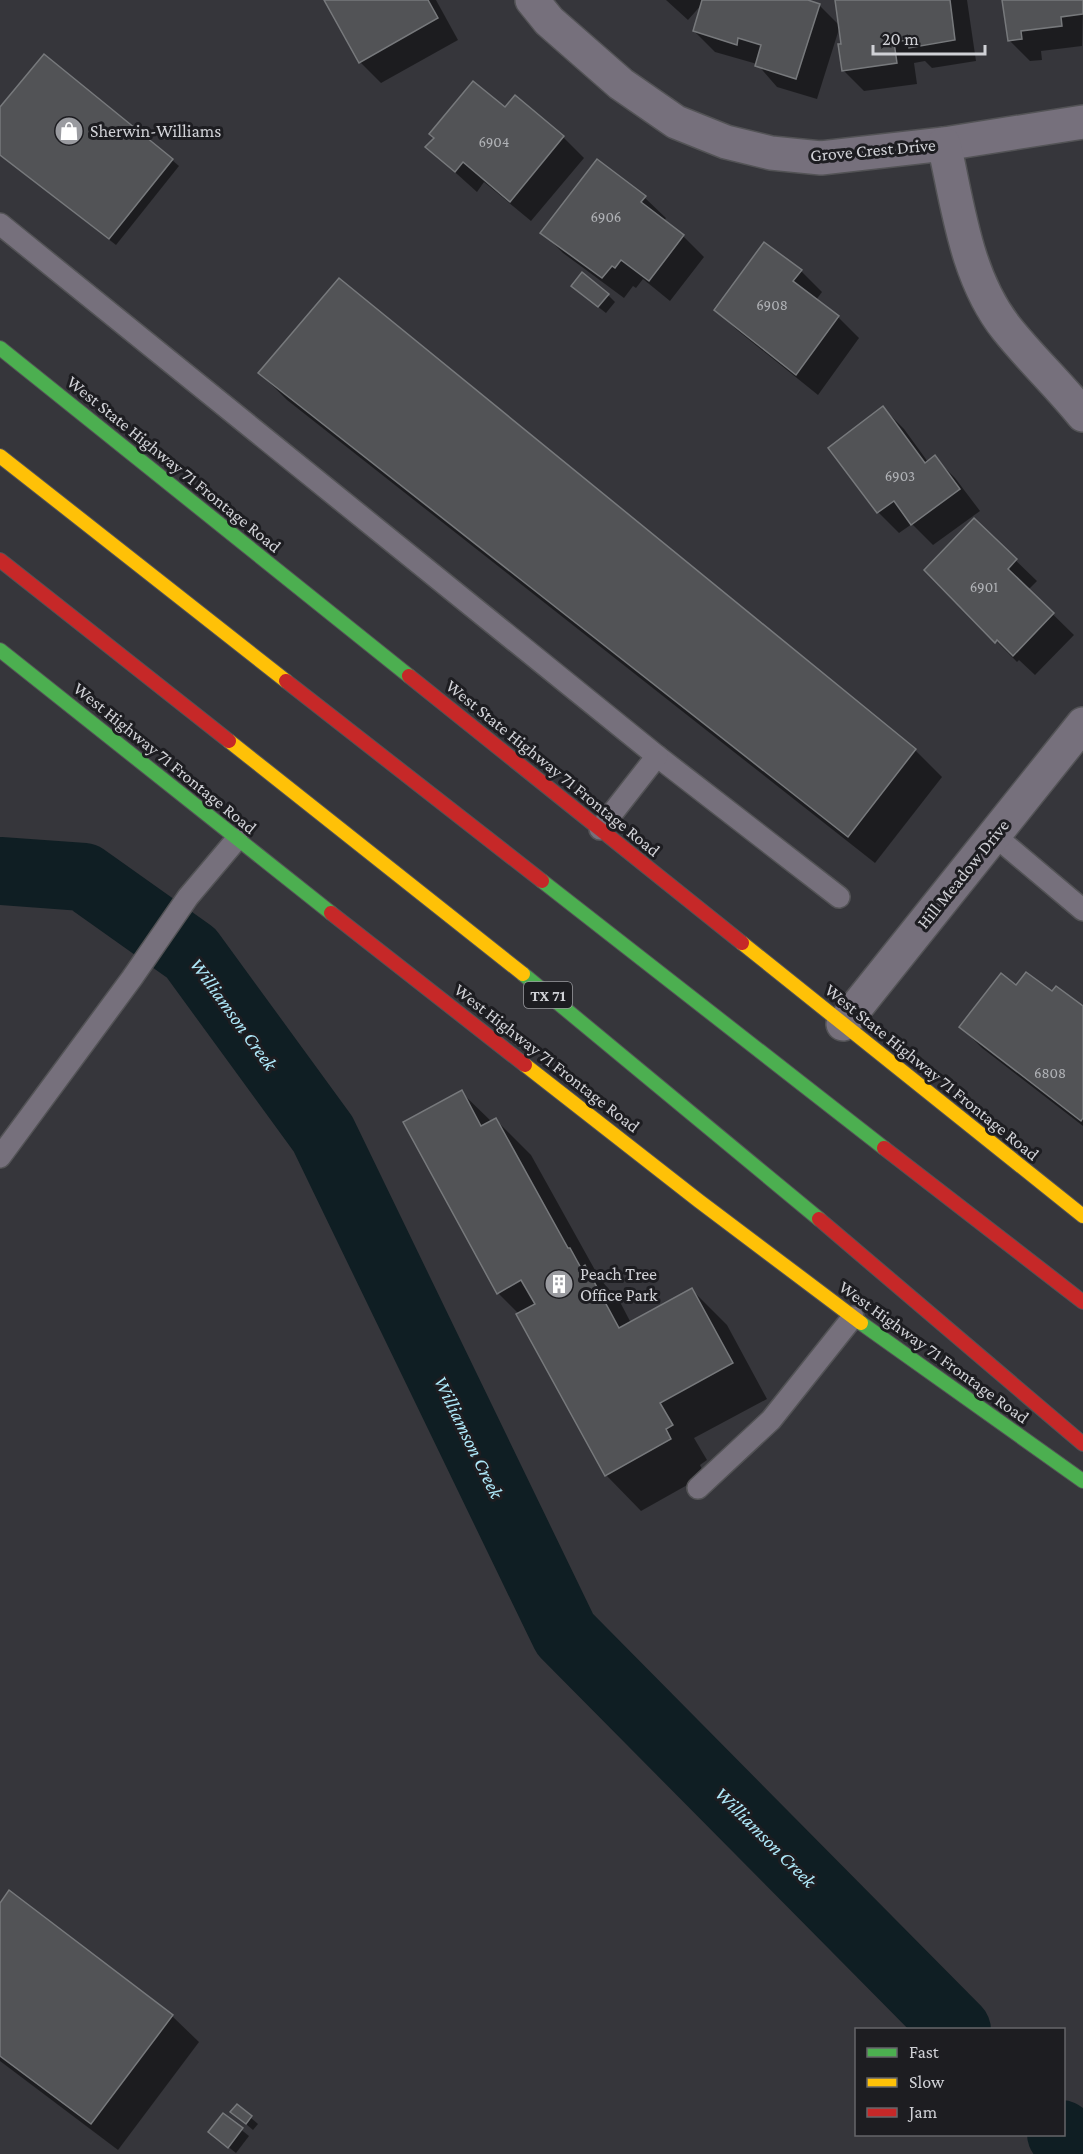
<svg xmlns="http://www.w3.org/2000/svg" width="1083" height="2154" viewBox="0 0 1083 2154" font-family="'Crimson Pro',serif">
<rect width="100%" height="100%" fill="#36363b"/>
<g fill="#0007">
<polygon points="326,0 436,0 458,40 381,83 360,62"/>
<polygon points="666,0 802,0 819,5 840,26 817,99 777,87 757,64 715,52 694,31 703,3 688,20"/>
<polygon points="836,0 967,0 976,61 932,68 925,61 914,63 917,84 864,91 843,70 842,45"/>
<polygon points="1004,0 1083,0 1082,46 1041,51 1042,60 1030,61 1009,40"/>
<polygon points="0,109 172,160 179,166 116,245 0,155"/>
<polygon points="505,109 563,137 584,158 531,221 484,182 477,192 427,147"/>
<polygon points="597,161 645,198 666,218 664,221 683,236 704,257 670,301 643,279 636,288 633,286 624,298 563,253 542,232"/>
<polygon points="801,271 822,292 816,300 838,317 859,338 818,395 737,330 716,310"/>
<polygon points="339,280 915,750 942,777 875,863 287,400 260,373"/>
<polygon points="580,293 608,295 615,302 606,313"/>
<polygon points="883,408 904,429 928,462 934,457 955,478 980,511 933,545 912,524 899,533 878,512"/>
<polygon points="974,520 1037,581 1028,590 1074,635 1035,675 1019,660 1017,662 926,570"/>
<polygon points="1053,994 1083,1008 1083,1126 982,1048 961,1027"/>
<polygon points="461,1092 492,1122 496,1120 531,1155 600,1279 620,1302 631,1323 692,1290 727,1325 767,1399 694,1438 707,1460 700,1465 705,1475 641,1511 606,1475 519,1314 498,1293"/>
<polygon points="0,1905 172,2016 199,2042 118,2150 0,2061"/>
<polygon points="237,2106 258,2124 253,2130 232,2112"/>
<polygon points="223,2115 249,2136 236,2153 217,2138"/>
</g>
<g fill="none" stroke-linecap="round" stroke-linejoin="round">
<g stroke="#0f1e23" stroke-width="68">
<polyline points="0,871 84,877 191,953 323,1134 565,1634 957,2030"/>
<polyline points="1061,2134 1080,2154"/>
</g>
</g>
<g fill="#525356" stroke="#77797c" stroke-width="1.5">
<polygon points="324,0 428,0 438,18 359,63"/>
<polygon points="702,0 808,0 820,4 796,79 755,66 761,45 738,38 737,45 693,31"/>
<polygon points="835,0 950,0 955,40 909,48 908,40 894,42 897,63 842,71 838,44 841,44"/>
<polygon points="1002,0 1083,0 1083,14 1061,17 1062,26 1021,31 1022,39 1008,41"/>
<polygon points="44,54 173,159 109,239 0,155 0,107"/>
<polygon points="473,81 505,107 515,95 564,136 510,202 463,162 455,172 425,147 434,138 429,134"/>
<polygon points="597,159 646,196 641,202 684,235 649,281 621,260 615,268 612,266 602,278 540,233"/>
<polygon points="764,242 802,270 793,281 839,316 796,375 714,310"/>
<polygon points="582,272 609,294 598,307 571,286"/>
<polygon points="339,278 916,749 848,837 258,373"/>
<polygon points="883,406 925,463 935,455 960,489 911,525 894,501 877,513 828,448"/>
<polygon points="974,518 1017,559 1008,569 1054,613 1013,656 997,640 995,643 924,570"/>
<polygon points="1026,972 1052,991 1056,986 1083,1006 1083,1118 1081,1121 959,1027 1001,973 1016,985"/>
<polygon points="462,1090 481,1126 496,1118 568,1248 570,1248 581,1268 585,1265 619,1328 692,1288 733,1363 660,1403 673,1425 666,1429 671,1439 605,1476 516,1314 535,1304 521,1280 497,1294 403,1122"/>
<polygon points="9,1890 173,2015 91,2124 0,2056 0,1903"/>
<polygon points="237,2104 252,2116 246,2124 230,2112"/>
<polygon points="223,2113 243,2128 228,2148 208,2132"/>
</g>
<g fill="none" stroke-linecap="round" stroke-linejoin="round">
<g stroke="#535356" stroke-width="24">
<g id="lane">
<polyline points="0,224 657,756 839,897"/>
<polyline points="600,829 657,756"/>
<polyline points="994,835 1083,910"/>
<polyline points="0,1157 132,978 188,897 237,839"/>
<polyline points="698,1488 771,1420 853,1317"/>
</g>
</g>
<g stroke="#535356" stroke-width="36">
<g id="street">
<polyline points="532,0 549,21 621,84 676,122 726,142 771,153 821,158 944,144 1083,122"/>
<path d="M 944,144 C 958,206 966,278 1007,329 C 1031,359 1059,385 1083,415"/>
<polyline points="843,1024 1083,724"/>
</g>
</g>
<g stroke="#535356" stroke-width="16">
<g id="fast">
<polyline points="0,348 409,676"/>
<polyline points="0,650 331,913"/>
<polyline points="542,881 884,1148"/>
<polyline points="523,974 819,1219"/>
<polyline points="861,1323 1083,1481"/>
</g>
</g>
<g stroke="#535356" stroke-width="16">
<g id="slow">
<polyline points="0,456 286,681"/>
<polyline points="229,741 523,974"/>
<polyline points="742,943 1083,1216"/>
<polyline points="525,1065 699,1201 861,1323"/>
</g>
</g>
<g stroke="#535356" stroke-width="16">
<g id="jam">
<polyline points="0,560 229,741"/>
<polyline points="409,676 742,943"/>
<polyline points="286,681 542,881"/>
<polyline points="331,913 525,1065"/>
<polyline points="884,1148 1083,1302"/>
<polyline points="819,1219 1083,1444"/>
</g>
</g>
<use href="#lane" stroke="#76707c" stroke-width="21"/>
<use href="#street" stroke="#76707c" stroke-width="33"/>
<use href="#fast" stroke="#4caf50" stroke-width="14"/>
<use href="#slow" stroke="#ffc107" stroke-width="14"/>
<use href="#jam" stroke="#c62828" stroke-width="14"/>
</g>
<defs>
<g id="shop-disc" transform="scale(1.5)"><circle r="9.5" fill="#9a9ba0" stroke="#1d1d21"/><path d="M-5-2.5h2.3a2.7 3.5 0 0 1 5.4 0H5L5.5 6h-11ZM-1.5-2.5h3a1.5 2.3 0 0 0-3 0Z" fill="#fff"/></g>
<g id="building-disc" transform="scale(1.5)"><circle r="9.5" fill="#9a9ba0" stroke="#1d1d21"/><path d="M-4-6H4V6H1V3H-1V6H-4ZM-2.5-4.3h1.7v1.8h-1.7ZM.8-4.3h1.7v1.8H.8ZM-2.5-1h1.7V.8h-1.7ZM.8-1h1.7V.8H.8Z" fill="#fff"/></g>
</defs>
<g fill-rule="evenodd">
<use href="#shop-disc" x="69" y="131"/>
<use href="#building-disc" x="559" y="1284"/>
</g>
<g text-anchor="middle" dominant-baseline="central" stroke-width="6" stroke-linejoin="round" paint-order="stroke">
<g font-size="15" fill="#b0b2b6">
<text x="494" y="142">6904</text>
<text x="606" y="217">6906</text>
<text x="772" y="305">6908</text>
<text x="900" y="476">6903</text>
<text x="984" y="587">6901</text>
<text x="1050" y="1073">6808</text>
</g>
<rect fill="#1d1d21" stroke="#9a9ba0" stroke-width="1.5" x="524" y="982" width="48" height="26" rx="4.5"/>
<g font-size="16" font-weight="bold" fill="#d0d1d6">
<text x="548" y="995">TX 71</text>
</g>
<g font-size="18" fill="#d0d1d6" stroke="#1d1d21" text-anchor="start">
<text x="90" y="131">Sherwin-Williams</text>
<text x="580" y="1274">Peach Tree<tspan x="580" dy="21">Office Park</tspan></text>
</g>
<g font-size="18" fill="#d0d1d6" stroke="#1d1d21">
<text transform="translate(873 150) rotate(-5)">Grove Crest Drive</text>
<text transform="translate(174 464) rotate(39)">West State Highway 71 Frontage Road</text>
<text transform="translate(165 758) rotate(39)">West Highway 71 Frontage Road</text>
<text transform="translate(553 768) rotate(39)">West State Highway 71 Frontage Road</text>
<text transform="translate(963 874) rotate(-51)">Hill Meadow Drive</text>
<text transform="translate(547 1058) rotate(38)">West Highway 71 Frontage Road</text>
<text transform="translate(932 1072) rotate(39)">West State Highway 71 Frontage Road</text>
<text transform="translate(934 1352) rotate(36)">West Highway 71 Frontage Road</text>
</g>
<g font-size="20" font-style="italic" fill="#afe9fa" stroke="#1d1d21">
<text transform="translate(234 1014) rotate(54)">Williamson Creek</text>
<text transform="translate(469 1437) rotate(64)">Williamson Creek</text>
<text transform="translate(766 1837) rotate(45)">Williamson Creek</text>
</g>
</g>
<rect x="855" y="2028" width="210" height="108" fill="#1d1d21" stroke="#656569" stroke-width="1.5"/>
<rect x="867" y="2048" width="30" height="9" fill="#4caf50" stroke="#656569" stroke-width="1.5"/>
<text x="909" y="2058" font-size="18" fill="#d0d1d6">Fast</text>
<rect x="867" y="2078" width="30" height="9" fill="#ffc107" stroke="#656569" stroke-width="1.5"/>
<text x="909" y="2088" font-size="18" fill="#d0d1d6">Slow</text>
<rect x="867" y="2108" width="30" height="9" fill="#c62828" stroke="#656569" stroke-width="1.5"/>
<text x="909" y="2118" font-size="18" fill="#d0d1d6">Jam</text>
<path d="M873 45v9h112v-9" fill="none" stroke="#d0d1d6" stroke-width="3"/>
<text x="882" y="45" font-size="18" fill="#d0d1d6" stroke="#1d1d21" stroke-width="4.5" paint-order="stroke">20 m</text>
</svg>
